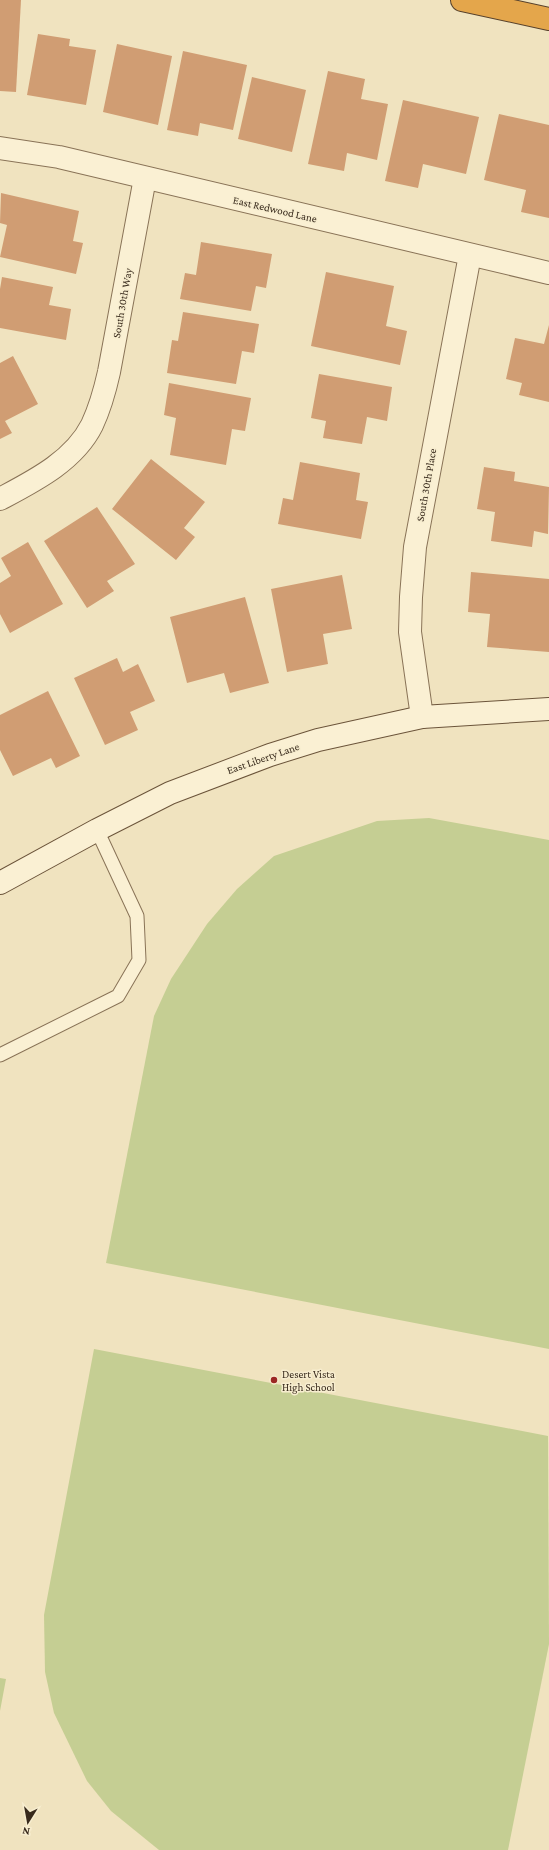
<svg xmlns="http://www.w3.org/2000/svg" width="549" height="1850" viewBox="0 0 549 1850" font-family="'Crimson Pro',serif">
<rect width="100%" height="100%" fill="#f0e3bf"/>
<g fill="#c5ce93">
<polygon points="429,818 549,840 549,1349 106,1263 154,1016 171,979 207,924 237,889 274,856 377,821"/>
<polygon points="94,1349 548,1436 549,1644 508,1850 159,1850 111,1811 87,1781 54,1713 45,1672 44,1615"/>
<polygon points="0,1678 6,1679 0,1711"/>
</g>
<g fill="#d09d73">
<polygon points="0,0 21,0 16,92 0,91"/>
<polygon points="38,34 70,39 69,46 96,50 86,105 27,95"/>
<polygon points="117,44 172,56 158,125 103,112"/>
<polygon points="183,51 247,65 233,130 200,123 198,136 167,130"/>
<polygon points="328,71 365,79 361,99 388,104 377,160 347,153 344,171 308,164"/>
<polygon points="252,77 306,90 292,152 238,139"/>
<polygon points="403,100 479,117 466,174 423,164 418,188 385,181"/>
<polygon points="499,114 549,125 549,218 521,212 526,190 484,180"/>
<polygon points="1,193 79,211 73,241 83,243 76,274 0,257 7,225 0,223"/>
<polygon points="201,242 272,254 266,288 256,286 251,311 180,299 185,273 196,275"/>
<polygon points="326,272 394,286 386,326 407,331 400,365 311,346"/>
<polygon points="2,277 53,287 49,305 71,309 66,340 0,328 0,289"/>
<polygon points="183,312 259,324 254,353 242,351 236,384 167,373 172,340 178,341"/>
<polygon points="549,325 549,402 519,395 522,383 506,379 515,338 544,344"/>
<polygon points="13,356 38,404 5,421 12,433 0,439 0,363"/>
<polygon points="319,374 392,387 387,421 367,417 362,444 323,438 326,421 311,418"/>
<polygon points="169,383 251,398 245,431 232,429 226,465 170,455 176,418 164,415"/>
<polygon points="151,459 205,502 184,528 195,537 176,560 112,509"/>
<polygon points="300,462 360,473 356,500 368,502 361,539 278,524 283,498 293,500"/>
<polygon points="484,467 515,472 514,481 549,487 548,534 534,531 532,547 491,541 495,512 477,509"/>
<polygon points="97,507 135,564 107,581 114,591 87,608 44,541"/>
<polygon points="28,542 63,604 10,633 0,614 0,583 11,576 1,558"/>
<polygon points="471,572 549,579 549,652 487,647 490,614 468,612"/>
<polygon points="342,575 352,629 323,634 328,664 287,672 271,589"/>
<polygon points="245,597 269,683 230,693 224,673 187,683 170,617"/>
<polygon points="117,658 123,672 138,664 155,701 130,712 138,730 105,745 74,678"/>
<polygon points="48,691 80,756 56,768 51,758 13,776 0,750 0,715"/>
</g>
<g fill="none" stroke-linecap="round" stroke-linejoin="round">
<g stroke="#897357" stroke-width="15">
<polyline id="lane" points="0,1055 118,996 139,960 137,916 97,830"/>
</g>
<g stroke="#897357" stroke-width="24">
<g id="street">
<polyline points="0,148 59,157 549,273"/>
<path d="M 0,499 C 34,481 74,461 92,425 C 100,408 105,390 109,372 L 145,178"/>
<polyline points="422,717 410,632 411,597 415,547 470,255"/>
</g>
</g>
<g stroke="#6b543a" stroke-width="24">
<polyline id="secondary" points="0,883 97,830 170,793 270,755 318,740 422,717 549,709"/>
</g>
<g stroke="#57412b" stroke-width="24">
<polyline id="highway" points="462,0 549,19"/>
</g>
<use href="#lane" stroke="#faf0d3" stroke-width="13"/>
<use href="#street" stroke="#faf0d3" stroke-width="22"/>
<use href="#secondary" stroke="#faf0d3" stroke-width="22"/>
<use href="#highway" stroke="#e4a64b" stroke-width="22"/>
</g>
<circle fill="#9b2724" stroke="#f7edcf" stroke-width="1.5" cx="274" cy="1380" r="4"/>
<g text-anchor="middle" dominant-baseline="central" stroke-width="3" stroke-linejoin="round" paint-order="stroke">
<g font-size="11" fill="#382a1c" stroke="#f7edcf">
<text transform="translate(275 209) rotate(13)">East Redwood Lane</text>
<text transform="translate(122 303) rotate(-80)">South 30th Way</text>
<text transform="translate(426 485) rotate(-80)">South 30th Place</text>
<text transform="translate(263 758) rotate(-19)">East Liberty Lane</text>
</g>
<g font-size="11" fill="#382a1c" stroke="#f7edcf" text-anchor="start">
<text x="282" y="1374">Desert Vista<tspan x="282" dy="13">High School</tspan></text>
</g>
</g>
<g transform="translate(28 1822) rotate(191)" stroke="#f7edcf" stroke-width="3" paint-order="stroke">
<path d="M0-3L7 15L0 10L-7 15Z" fill="#382a1c"/>
<text y="-6" font-size="11" font-weight="bold" text-anchor="middle" fill="#382a1c">N</text>
</g>
</svg>
